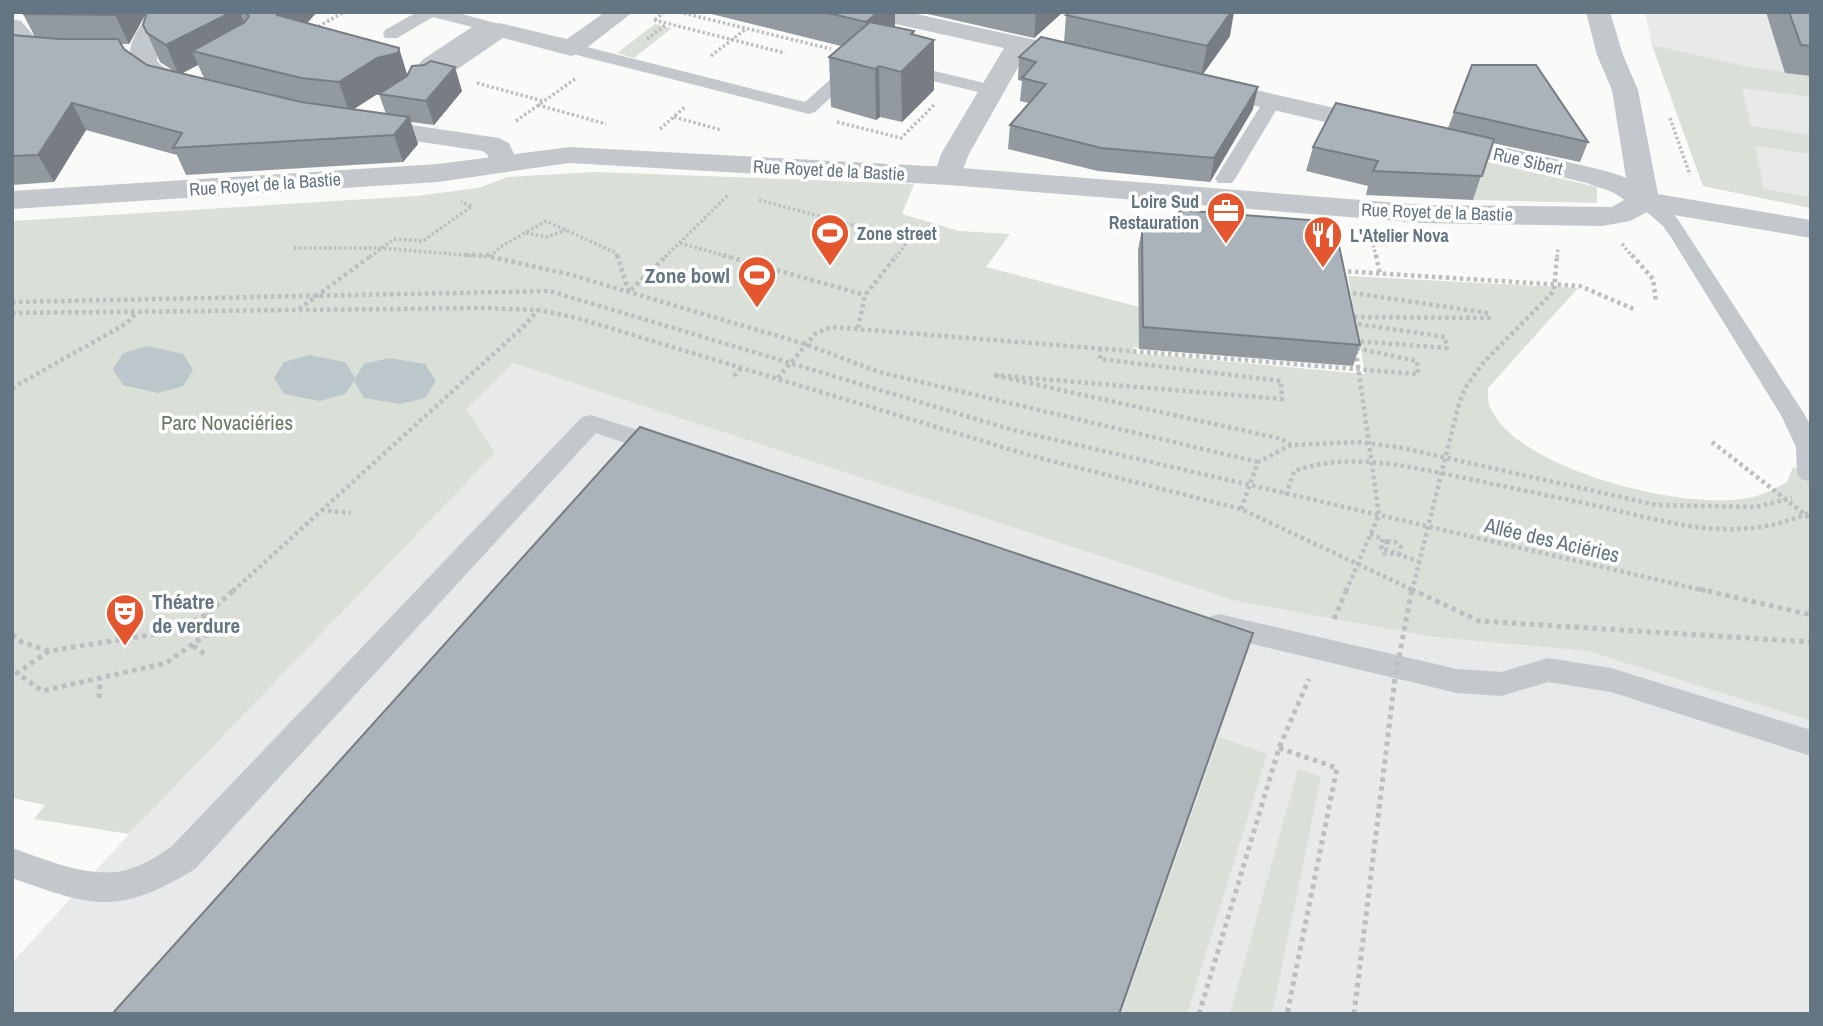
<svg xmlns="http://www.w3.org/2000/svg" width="1823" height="1026" viewBox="0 0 1823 1026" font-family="'Archivo Narrow',sans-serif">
<rect width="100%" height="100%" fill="#fafaf8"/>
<g fill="#e8e9e9">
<polygon points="1645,12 1811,12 1811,208 1703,186 1652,45"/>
<polygon points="513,363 1236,601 1432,637 1587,651 1811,721 1811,1014 12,1014 12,963 129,834 495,453 465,409"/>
</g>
<g fill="#dadfd7">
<polygon points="655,24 672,28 634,58 617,53"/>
<polygon points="1652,45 1744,66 1811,76 1811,97 1742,88 1751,126 1811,135 1811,154 1755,146 1764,189 1811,197 1811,208 1703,186"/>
<polygon points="1485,161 1597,187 1597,203 1473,200"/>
<path d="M 596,172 L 914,184 L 902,214 L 959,231 L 1010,234 L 986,267 L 1139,307 L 1139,348 L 1133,347 L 1133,353 L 1365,374 L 1348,276 L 1578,288 L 1488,388 C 1488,395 1488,404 1491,409 C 1520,471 1686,511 1748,498 C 1763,495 1775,489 1787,482 L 1793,467 L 1811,473 L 1811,721 L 1587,651 L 1432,637 L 1236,601 L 513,363 L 466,409 L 495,453 L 129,834 L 34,819 L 45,805 L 12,798 L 12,221 L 416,196 L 478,188 L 508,177 Z"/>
<polygon points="1219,737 1267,754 1187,1014 1121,1014"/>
<polygon points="1298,769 1321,777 1272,1014 1230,1014"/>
</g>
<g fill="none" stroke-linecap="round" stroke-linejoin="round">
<g fill="#bbc7cb" fill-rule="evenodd">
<polygon points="148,346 183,354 193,370 183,386 158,393 123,385 113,369 123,353"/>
<polygon points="309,355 345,362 355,378 364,364 389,358 425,364 436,381 425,398 400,404 364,398 354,381 345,394 320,401 284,394 274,378 284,362"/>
</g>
<g stroke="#bbbfc2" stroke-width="3.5" stroke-dasharray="2.5 2.5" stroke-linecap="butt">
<polyline points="679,12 831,49"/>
<polyline points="654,20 785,53"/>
<polyline points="655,20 664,12"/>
<polyline points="314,29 344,12"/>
<polyline points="647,39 667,24"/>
<polyline points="711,56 746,29"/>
<polyline points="477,83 543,101"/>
<polyline points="538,105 606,124"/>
<polyline points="674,117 721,130"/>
<polyline points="1670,118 1690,175"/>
<polyline points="516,121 575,79"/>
<polyline points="837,122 901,138 934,105"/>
<polyline points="660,129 685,107"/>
<polyline points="759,200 909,240 896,257"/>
<polyline points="526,233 547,237 566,230"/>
<polyline points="1372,240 1376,257"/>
<polyline points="680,243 729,257"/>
<polyline points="1622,244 1633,257"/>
<polyline points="294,248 381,248 487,257"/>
<polyline points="370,257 394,239 423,241 472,206 461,202"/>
<polyline points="490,257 500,247 546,221 616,253 617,257"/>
<polyline points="665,257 728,195"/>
<polyline points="1557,257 1558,249"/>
</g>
<g stroke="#bbbfc2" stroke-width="4.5" stroke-dasharray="3.5 3.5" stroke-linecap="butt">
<polyline points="465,255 492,255"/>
<polyline points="617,255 629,292 667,255"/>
<polyline points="723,255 865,295"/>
<polyline points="1376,255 1380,274"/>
<polyline points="1632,255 1653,279 1656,302"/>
<polyline points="491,257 568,274 805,344 879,372 1258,462"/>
<polyline points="1341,271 1580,286 1636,310"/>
<polyline points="1346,292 1488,313 1489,318 1350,317 1351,323 1445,337 1447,348 1356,341"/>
<polyline points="12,302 550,291 1013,430 1706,591"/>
<polyline points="299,309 372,255"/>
<polyline points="12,313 485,308 539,310 577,318 1032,456 1241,509 1415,591"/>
<polyline points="858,328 865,295 897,255"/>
<polyline points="1100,348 1100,359 1281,381 1282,399 993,375 1282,439 1291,445"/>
<polyline points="734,376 742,367"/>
<polyline points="778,378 815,334 831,327 1418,374 1417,361 1355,348"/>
<polyline points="12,388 127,323 136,313"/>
<polyline points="1458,407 1465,388 1483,363 1554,291 1557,255"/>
<polyline points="1712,442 1811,519"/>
<path d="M 1286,495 L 1294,471 C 1343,454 1391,463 1441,473 C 1492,484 1542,494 1593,505 C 1670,522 1735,546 1811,512"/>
<polyline points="1241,509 1258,462 1291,445 1360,442 1403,448 1656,505 1756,507 1792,498"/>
<polyline points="321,510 351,513"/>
<polyline points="1370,534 1383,539 1381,546 1384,553 1397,554"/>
<polygon points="1387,541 1395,542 1401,547 1400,553 1397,554 1386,549"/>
<polyline points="1397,554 1418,561"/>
<polyline points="233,591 522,328 538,310"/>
<polyline points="1346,591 1379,515 1356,352"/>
</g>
<g stroke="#bbbfc2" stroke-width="5" stroke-dasharray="4.5 4.5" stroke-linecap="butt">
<polyline points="1411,589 1479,621 1811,642"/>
<polyline points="1699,589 1811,615"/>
<polyline points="1334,619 1347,589"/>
<polyline points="12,635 22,642 49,651 169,632 206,615 235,589"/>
<polyline points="193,646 206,655"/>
<polyline points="49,651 17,673 42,691 166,663 221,624 206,615"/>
<polyline points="99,698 100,679"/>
<polyline points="1279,748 1337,768 1287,1014"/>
<polyline points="1199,1014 1279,748 1309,679"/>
</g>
<g fill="#c3c8cc" fill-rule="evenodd">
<polygon points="417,12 454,12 503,25 505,29 497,34 488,32 428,69 419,64 422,60 472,27 433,17 397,38 385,38 383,34 385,30"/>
<polygon points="571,43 805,102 851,61 863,61 866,65 815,112 809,114 565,52 562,48 565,44"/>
<polygon points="901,63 997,86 1000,90 991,95 895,72 892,68"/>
<polygon points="1272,97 1281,102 1235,179 1232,183 1218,183 1215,179 1263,102"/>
<polygon points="1644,195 1651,197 1677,218 1805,415 1811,427 1811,482 1801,479 1797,473 1796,447 1781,415 1672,239 1663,226 1634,201 1637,197"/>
<path d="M 591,415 L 675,442 L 678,448 L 675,454 L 666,457 L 596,433 L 195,869 C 118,916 93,907 12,878 L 12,848 C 48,860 95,882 133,868 C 147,863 159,855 171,847 L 582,417 Z"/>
<polygon points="1219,614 1457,669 1501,672 1548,658 1611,668 1811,730 1811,756 1611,692 1548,682 1501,696 1457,693 1219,636 1209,633 1205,625 1209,617"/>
</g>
<g fill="#c3c8cc" fill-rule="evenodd">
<path d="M 150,12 L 174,12 L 158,41 L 157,61 C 169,75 193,75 202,89 L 198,95 C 176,100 129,80 130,52 C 131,37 142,24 150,12 Z"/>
<polygon points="605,12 633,12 580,53 571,56 503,38 431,87 422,89 413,87 409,81 413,75 490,25 499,23 567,39"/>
<polygon points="861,12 907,12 1081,50 1090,53 1094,58 1090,63 1081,66 1026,53 969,154 958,182 948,185 938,182 934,176 941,154 1004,48 864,17"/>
<path d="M 12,19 L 21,21 L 41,44 L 72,49 L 76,54 L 72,59 C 52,64 26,61 12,45 Z"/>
<polygon points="1204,78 1391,121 1395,127 1391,133 1381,135 1195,92 1191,86 1195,80"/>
<polygon points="364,118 499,138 509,143 518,163 514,169 504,172 494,169 487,154 482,151 354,132 350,126 354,120"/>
<path d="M 1439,132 L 1606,171 C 1625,177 1647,184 1659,201 L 1654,207 C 1636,212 1629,202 1614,193 C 1606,189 1596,187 1587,183 L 1429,146 L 1425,140 L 1429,134 Z"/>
</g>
<polygon fill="#c3c8cc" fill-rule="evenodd" points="1586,12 1610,12 1623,55 1638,90 1658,194 1811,220 1811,238 1649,211 1630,221 1602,226 1424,223 948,185 569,163 438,182 12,209 12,191 438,164 569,147 948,167 1424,205 1612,207 1629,197 1612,90 1597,55"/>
<polyline stroke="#bbbfc2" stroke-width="4.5" stroke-dasharray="3.5 3.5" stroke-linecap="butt" points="1412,591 1458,407"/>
<polyline stroke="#bbbfc2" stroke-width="5" stroke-dasharray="4.5 4.5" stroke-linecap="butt" points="1354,1014 1395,678 1412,589"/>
</g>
<g fill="#929a9f" fill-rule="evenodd">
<path d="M 22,12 L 317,12 L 307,23 L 407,74 L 462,91 L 434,125 L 411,122 L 418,144 L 403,162 L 186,175 L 177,155 L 86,130 L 54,182 L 12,185 L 12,35 L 35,37 ZM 146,13 L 147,33 L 160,62 L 175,72 L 147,65 L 124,49 L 121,44 L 129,44 ZM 198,65 L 204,78 L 182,73 ZM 388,87 L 379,94 L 386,114 L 354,109 Z"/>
<polygon points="703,12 895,12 895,27 914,31 914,35 934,40 934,90 902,122 880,117 876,120 831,107 829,57 841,46"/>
<polygon points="919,12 1063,12 1034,38"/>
<polygon points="1766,12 1811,12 1811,76 1785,73"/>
<polygon points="1066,15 1230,36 1203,74 1253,109 1210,182 1098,171 1008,149 1010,125 1029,103 1020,101 1022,81 1018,80 1019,57 1064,43"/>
<polygon points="1454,112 1588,142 1580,162 1492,143 1473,200 1366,195 1368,186 1306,171 1313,147 1448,128"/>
<polygon points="1179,210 1360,345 1353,366 1139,349 1138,250 1142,229 1175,231"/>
</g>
<g fill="#777d82">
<polygon points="117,12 147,12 129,44 115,15"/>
<polygon points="232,12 240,12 250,38 192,51 198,65 179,75 166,45"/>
<polygon points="280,12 317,12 288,44 277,15"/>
<polygon points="878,12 895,12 895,27 867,53 866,22"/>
<polygon points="1036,12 1063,12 1034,38"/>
<polygon points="1231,12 1234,12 1230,36 1201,77 1207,46"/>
<polygon points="914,31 914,60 934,40 934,90 902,122 901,72 911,34"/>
<polygon points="399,48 408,77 407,83 387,88 349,112 339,82 377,58"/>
<polygon points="879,66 880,117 876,120 875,69"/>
<polygon points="455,67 462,91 434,125 426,101"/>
<polygon points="1258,87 1253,109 1210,182 1214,158"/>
<polygon points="72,103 86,130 54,182 38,155"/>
<polygon points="409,117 418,144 403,162 394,135"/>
<polygon points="1253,633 1120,1014 1119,1014"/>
</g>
<g fill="#aab3b9" stroke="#777d82" stroke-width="2">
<polygon points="23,12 117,12 115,15 24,14"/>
<polygon points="147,12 232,12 166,45 147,33 143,25"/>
<polygon points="244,12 280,12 277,15 399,48 398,53 377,58 339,82 301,78 192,51 245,22 249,16"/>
<polygon points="823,12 878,12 866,22"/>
<polygon points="1070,12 1231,12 1207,46 1066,15"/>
<polygon points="1789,12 1811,12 1811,46 1801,45"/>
<polygon points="870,22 914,31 911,34 934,40 901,72 879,66 875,69 829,57"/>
<polygon points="12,35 59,39 118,39 124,49 147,65 301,102 409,117 394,135 173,148 182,133 72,103 38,155 12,156"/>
<polygon points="1041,37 1258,87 1214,158 1101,148 1010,125 1046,84 1022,78 1036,62 1019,57"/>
<polygon points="431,61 455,67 426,101 379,94 407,76 412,66 424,65"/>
<polygon points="1472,65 1536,65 1588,142 1454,112"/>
<polygon points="1336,103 1494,139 1482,176 1373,171 1378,161 1313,147"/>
<polygon points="1179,210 1334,222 1360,345 1143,327 1142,229 1180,231"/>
<polygon points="640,427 1253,633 1119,1014 112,1014"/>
</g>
<defs>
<g id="office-pin" transform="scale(2.0125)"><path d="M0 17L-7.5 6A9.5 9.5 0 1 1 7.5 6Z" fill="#e4572e" stroke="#fff"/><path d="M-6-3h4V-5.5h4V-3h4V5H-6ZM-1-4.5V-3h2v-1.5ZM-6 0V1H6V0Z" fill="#fff"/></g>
<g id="stadium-pin" transform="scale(2.0125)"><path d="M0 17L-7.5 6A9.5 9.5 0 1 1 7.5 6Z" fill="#e4572e" stroke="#fff"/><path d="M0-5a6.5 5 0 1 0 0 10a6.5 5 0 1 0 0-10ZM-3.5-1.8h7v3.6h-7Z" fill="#fff"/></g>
<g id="restaurant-pin" transform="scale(2.0125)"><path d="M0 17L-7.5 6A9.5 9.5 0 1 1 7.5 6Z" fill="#e4572e" stroke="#fff"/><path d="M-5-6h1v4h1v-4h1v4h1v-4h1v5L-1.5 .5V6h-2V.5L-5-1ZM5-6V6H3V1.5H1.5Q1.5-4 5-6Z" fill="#fff"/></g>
<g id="theatre-pin" transform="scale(2.0125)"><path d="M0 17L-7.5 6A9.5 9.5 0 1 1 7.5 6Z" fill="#e4572e" stroke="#fff"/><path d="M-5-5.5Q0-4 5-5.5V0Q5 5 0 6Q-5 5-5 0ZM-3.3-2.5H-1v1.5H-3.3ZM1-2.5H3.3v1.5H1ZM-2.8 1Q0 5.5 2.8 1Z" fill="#fff"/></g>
</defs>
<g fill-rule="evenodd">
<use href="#office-pin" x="1226" y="211"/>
<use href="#stadium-pin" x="830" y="233"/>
<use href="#restaurant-pin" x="1323" y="235"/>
<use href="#stadium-pin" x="757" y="275"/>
<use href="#theatre-pin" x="125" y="613"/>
</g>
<g text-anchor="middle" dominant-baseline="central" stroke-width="7" stroke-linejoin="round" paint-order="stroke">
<g font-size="18" fill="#657683" stroke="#fff">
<text transform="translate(1528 161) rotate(13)">Rue Sibert</text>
<text transform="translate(829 170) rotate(3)">Rue Royet de la Bastie</text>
<text transform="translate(265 184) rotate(-4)">Rue Royet de la Bastie</text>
<text transform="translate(1437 212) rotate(2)">Rue Royet de la Bastie</text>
</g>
<g font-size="18" font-weight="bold" fill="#657683" stroke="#fff" text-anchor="start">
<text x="1199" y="201" text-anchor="end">Loire Sud<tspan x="1199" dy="21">Restauration</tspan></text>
<text x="857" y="233">Zone street</text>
<text x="1350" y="235">L'Atelier Nova</text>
</g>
<g font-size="21" font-weight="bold" fill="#657683" stroke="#fff" text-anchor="end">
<text x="730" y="275">Zone bowl</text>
<text x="152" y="601" text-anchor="start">Théatre<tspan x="152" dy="24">de verdure</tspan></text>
</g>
<g font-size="21" fill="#687a64" stroke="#fff">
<text x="227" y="422">Parc Novaciéries</text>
</g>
<g font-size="21" fill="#657683" stroke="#fff">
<text transform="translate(1552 540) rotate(13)">Allée des Aciéries</text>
</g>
</g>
<rect width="1823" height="1026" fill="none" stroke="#657683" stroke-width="28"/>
</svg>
